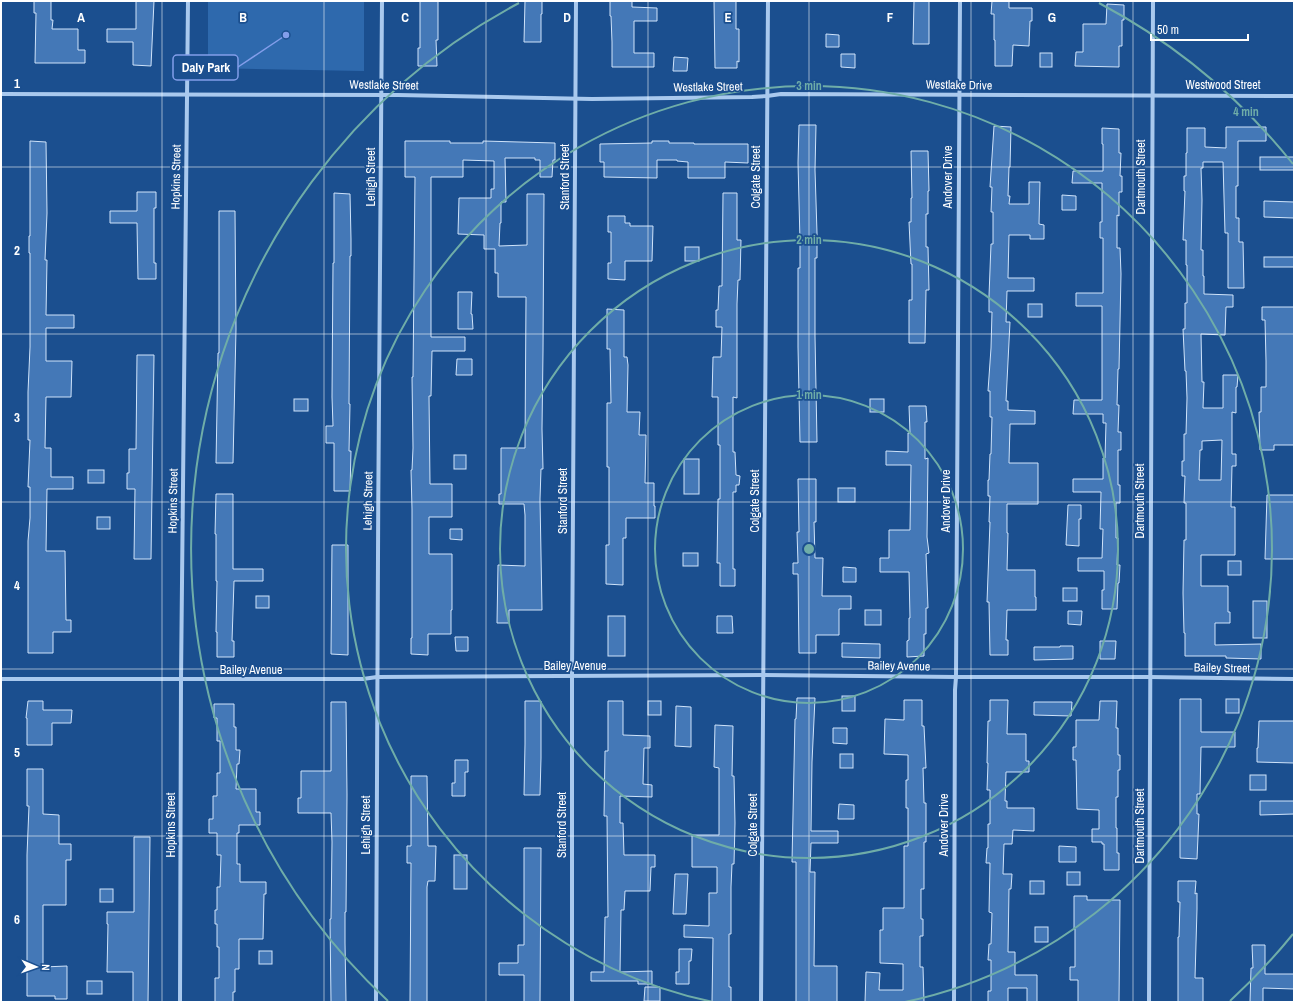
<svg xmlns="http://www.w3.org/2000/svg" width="1295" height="1003" viewBox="0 0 1295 1003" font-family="'Archivo Narrow',sans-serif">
<rect width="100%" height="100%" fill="#1b4f8f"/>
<polygon fill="#2e69ad" points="208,1 364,1 364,71 208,68"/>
<g fill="#4478b7" stroke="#cfe3fa" fill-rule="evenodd">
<polygon points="34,1 51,1 51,20 53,20 52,29 78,29 78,50 85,50 85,63 35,63 36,13 34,13"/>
<polygon points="136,1 154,1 151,66 133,65 133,42 107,42 107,29 136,29"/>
<polygon points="420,1 438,1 438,40 436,40 437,66 418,66 418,48 420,48"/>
<polygon points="525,1 542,1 542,14 541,14 541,42 524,42"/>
<polygon points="610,1 632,1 632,7 657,8 657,21 634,21 634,53 654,53 654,67 612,67 612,42 611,16 610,16"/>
<polygon points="714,1 736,1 736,29 739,29 739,62 737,61 737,68 715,68"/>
<polygon points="914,1 929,1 929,44 913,44"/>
<polygon points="992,1 1009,1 1009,8 1032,8 1032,21 1030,21 1029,46 1013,45 1012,66 995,66 995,40 994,40 994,14 991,14"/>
<polygon points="1107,4 1124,5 1124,20 1122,20 1122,46 1119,46 1119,67 1075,66 1076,52 1083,52 1083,24 1106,24"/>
<polygon points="826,34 839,35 839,47 826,47"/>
<rect x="1040" y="53" width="12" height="14"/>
<polygon points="841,54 855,54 855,68 841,67"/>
<polygon points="674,57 688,58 687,71 673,71"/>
<polygon points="799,125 816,125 815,170 817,233 817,258 815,258 815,336 817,442 800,442 798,347 798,268 800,268 800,241 798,163"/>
<polygon points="994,126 1011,127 1010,167 1009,167 1008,196 1010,196 1009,204 1029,204 1029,182 1040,182 1039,224 1044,225 1044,239 1030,239 1030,235 1009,235 1008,278 1034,278 1034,291 1007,291 1006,322 1010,322 1006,401 1008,401 1008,410 1035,411 1035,424 1010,424 1009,463 1038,463 1038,504 1007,504 1007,533 1008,533 1007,570 1035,570 1035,597 1036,597 1036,610 1007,610 1006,640 1008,640 1008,655 990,655 989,602 987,602 990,522 989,522 990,496 988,496 988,480 989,480 990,454 991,454 992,417 990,417 990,391 988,391 991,348 992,312 989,312 989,296 991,244 993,244 993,212 991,212 992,187 990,187"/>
<path d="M 1226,127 L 1266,127 L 1266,141 L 1238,141 L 1238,186 L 1236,186 L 1236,218 L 1239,218 L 1239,242 L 1243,242 L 1244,288 L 1228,288 L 1228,233 L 1225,233 L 1223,162 L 1203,162 L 1203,168 L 1201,168 L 1202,200 L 1201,250 L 1203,250 L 1203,276 L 1204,276 L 1204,294 L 1233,295 L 1233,307 L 1226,307 L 1225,335 L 1201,334 L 1202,382 L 1204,382 L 1203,408 L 1223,408 L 1223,375 L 1238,375 L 1237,387 L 1236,387 L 1236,413 L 1232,412 L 1232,454 L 1236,454 L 1236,466 L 1232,466 L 1231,507 L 1235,507 L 1235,555 L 1201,555 L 1201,586 L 1228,586 L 1228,612 L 1230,612 L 1230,623 L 1215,623 L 1215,645 L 1261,644 L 1261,659 L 1226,658 L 1226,656 L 1185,656 L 1185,633 L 1184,633 L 1183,593 L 1184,540 L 1186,540 L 1186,503 L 1184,503 L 1185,476 L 1182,476 L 1182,461 L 1184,461 L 1184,434 L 1186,434 L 1187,398 L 1186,371 L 1185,371 L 1183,329 L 1185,329 L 1185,303 L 1187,303 L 1187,265 L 1186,265 L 1186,240 L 1183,240 L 1185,191 L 1184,191 L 1184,176 L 1186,176 L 1186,153 L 1187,153 L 1187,128 L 1205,128 L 1205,147 L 1226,148 ZM 1222,440 L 1221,480 L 1199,480 L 1200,450 L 1202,450 L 1202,441 Z"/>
<polygon points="1102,128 1119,129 1119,153 1121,153 1120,176 1122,176 1122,192 1119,192 1119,216 1117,215 1117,248 1120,248 1121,274 1119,369 1118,369 1117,405 1119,405 1118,432 1121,432 1121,450 1118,450 1118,485 1120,485 1120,503 1116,503 1116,538 1118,538 1117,565 1120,565 1119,583 1118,583 1117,609 1102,609 1102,590 1104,590 1104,571 1078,571 1078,558 1102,558 1103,529 1100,529 1101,492 1073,492 1073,479 1103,479 1103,458 1105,458 1106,423 1103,423 1103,414 1073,414 1074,400 1102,400 1102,306 1076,306 1076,293 1103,293 1103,238 1100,238 1100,222 1102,222 1102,183 1072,183 1073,171 1103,171 1103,144 1102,144"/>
<polygon points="30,141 46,142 47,213 45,260 47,260 46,315 74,315 74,328 46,328 46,361 72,361 71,397 46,397 45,448 51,448 51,477 73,477 73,489 47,489 46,551 65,551 66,620 71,620 71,632 53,632 53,653 28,653 28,541 30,518 30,487 28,487 30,440 28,440 28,392 30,347 30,253 29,253 29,236 30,236"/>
<polygon points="405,141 450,141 450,143 483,143 483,141 555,143 555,160 553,160 552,177 540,177 540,160 535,160 535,158 505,158 506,202 501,202 501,223 500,223 499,246 527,245 527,194 544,194 543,351 542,429 543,469 541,469 540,499 542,610 509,610 509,623 497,623 498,565 525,566 525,515 524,504 499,504 499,494 501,494 501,448 525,448 526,297 498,297 498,273 495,273 495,249 484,249 484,235 458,234 459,198 491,198 491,189 494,189 494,161 463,160 463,177 431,177 431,337 465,337 465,351 432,351 431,396 429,396 430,484 452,484 452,517 429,517 429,554 452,554 452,610 451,610 451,634 428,634 428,655 411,654 411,638 412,638 412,509 411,470 412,470 413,448 412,377 413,377 415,177 405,177"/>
<polygon points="652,141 669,141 669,143 694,143 694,144 748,144 748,163 725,162 725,178 688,178 688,162 677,161 677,160 657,160 657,178 604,177 604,162 600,162 600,144 652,143"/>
<polygon points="911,151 928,151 929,191 928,191 928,214 926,214 926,247 928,247 929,290 926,290 925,343 909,343 909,300 912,300 912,264 911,264 909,222 911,222 911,198 912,198"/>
<rect x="1260" y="157" width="34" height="13"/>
<polygon points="137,192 156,192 156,208 154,208 154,263 156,263 156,279 138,279 137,223 110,223 110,211 137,211"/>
<polygon points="334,193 350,194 351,239 351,256 350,256 349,404 350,404 349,451 351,451 350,491 334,491 334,443 326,443 326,426 333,426 332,397 333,263 334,263"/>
<polygon points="723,193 737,193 737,240 741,240 740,280 738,280 737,304 737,398 733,397 733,452 735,452 736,475 740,476 739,485 736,485 736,492 733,492 733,569 735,569 735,586 720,586 720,563 717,563 718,499 720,499 720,445 718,445 718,397 712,397 713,357 721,357 722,327 716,327 716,310 718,310 719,286 722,286"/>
<polygon points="1062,195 1076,196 1076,210 1062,210"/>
<polygon points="1264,201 1294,202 1294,218 1264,217"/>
<polygon points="219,211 235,211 236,329 233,463 216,463 218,353 219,353"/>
<polygon points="608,216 625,216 625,223 630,223 630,226 653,226 652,261 625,261 625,280 608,279 608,263 611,263 611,232 608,232"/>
<rect x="685" y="247" width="14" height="14"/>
<rect x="1264" y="257" width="30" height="10"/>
<polygon points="458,292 472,292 471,314 472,314 473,329 458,329"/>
<rect x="1028" y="304" width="14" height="13"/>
<polygon points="1262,307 1294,307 1294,445 1274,445 1274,450 1260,450 1259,412 1261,412 1261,387 1266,387 1266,361 1265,320 1262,320"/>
<polygon points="607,309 624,310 624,357 627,357 628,365 627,412 640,412 639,435 646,435 645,483 654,483 654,506 655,506 655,518 626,518 626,538 623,538 623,585 606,584 606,545 609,545 609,467 607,467 607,403 611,403 610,349 607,349"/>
<polygon points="137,355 154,355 151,559 134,559 135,489 127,489 127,473 129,473 129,449 136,449"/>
<polygon points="457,359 472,359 472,375 456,375"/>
<rect x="294" y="399" width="14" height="12"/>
<rect x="870" y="399" width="14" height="13"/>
<polygon points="909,406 926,406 927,422 925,422 925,459 928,458 927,537 929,553 926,554 928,608 926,608 926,634 924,634 924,656 907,657 907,641 909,640 909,618 910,618 909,572 880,572 880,558 889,558 889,530 910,530 911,465 886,465 886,451 908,452 908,433 910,433"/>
<rect x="454" y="455" width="12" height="14"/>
<rect x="684" y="459" width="15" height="35"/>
<rect x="88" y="470" width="16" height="13"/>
<polygon points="798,479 816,479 816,522 814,522 815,558 823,558 822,596 851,596 851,609 839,609 839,635 816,635 816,653 799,653 798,574 793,574 793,563 798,563 797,532 799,532"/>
<rect x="838" y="488" width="17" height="14"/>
<polygon points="216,494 233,494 233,569 263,569 263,581 234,581 232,641 234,641 234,657 217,657 217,632 216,632 217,581 216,581 216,534 215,534"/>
<polygon points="1267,495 1294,495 1294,559 1265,559"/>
<polygon points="1068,505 1081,505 1081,519 1079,519 1079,546 1066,545"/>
<rect x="97" y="517" width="13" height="12"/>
<polygon points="450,529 462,529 462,540 450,539"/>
<polygon points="332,545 348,545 348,655 331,654"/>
<rect x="683" y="553" width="15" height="13"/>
<rect x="1228" y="561" width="13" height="14"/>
<polygon points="843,567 856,568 856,582 843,582"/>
<rect x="1063" y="588" width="14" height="13"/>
<rect x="256" y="596" width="13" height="12"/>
<rect x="1253" y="601" width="14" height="37"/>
<rect x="865" y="610" width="16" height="15"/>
<polygon points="1068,611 1082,611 1081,625 1068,624"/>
<rect x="608" y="616" width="17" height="40"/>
<polygon points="717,616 732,616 733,633 717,633"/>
<polygon points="455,637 468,637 468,651 456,651"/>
<polygon points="1100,641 1116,641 1115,659 1100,659"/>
<polygon points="842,643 880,644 880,658 842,657"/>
<polygon points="1060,646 1073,646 1073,659 1034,660 1034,647 1060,647"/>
<rect x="842" y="696" width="13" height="15"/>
<polygon points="797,698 815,698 812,762 811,831 838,831 838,843 811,843 810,872 815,872 814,966 837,966 837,1002 796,1002 796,862 792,862 795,719 796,719"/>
<polygon points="1180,699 1201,699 1201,732 1235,732 1235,747 1201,747 1200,794 1197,794 1197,814 1199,814 1197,859 1180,858"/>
<rect x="1226" y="699" width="13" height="14"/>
<polygon points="904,700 922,700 922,726 924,726 926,768 923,768 924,803 926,803 926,842 924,842 924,889 921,889 921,919 923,919 923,936 920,936 920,967 923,967 924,1002 865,1002 866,972 880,973 879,990 903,990 903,964 880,963 880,930 883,930 883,908 904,908 904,846 908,846 908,808 906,808 906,780 908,780 908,755 884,754 885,719 904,720"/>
<polygon points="990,700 1008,700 1007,734 1026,734 1026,761 1029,761 1029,772 1006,772 1005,801 1007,801 1007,808 1034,808 1034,831 1013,830 1012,844 1004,844 1003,874 1012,874 1011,889 1009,889 1008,952 1015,952 1015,975 1037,975 1037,1002 1027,1002 1027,988 1008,988 1008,1002 988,1002 988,991 991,991 991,960 988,960 989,944 991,944 992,913 989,912 990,863 986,863 987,848 988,848 988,824 990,824 990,790 987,790 988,763 987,763 988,721 990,721"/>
<polygon points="28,701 43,701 43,710 72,710 71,723 52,723 52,745 27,745 27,718 26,718"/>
<polygon points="525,701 541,701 541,758 540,795 524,795 525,744"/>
<polygon points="608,701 623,701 623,735 650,736 650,748 644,748 643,784 652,785 652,797 620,796 620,823 623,823 624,855 655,855 655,867 651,867 650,891 625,891 624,910 621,910 620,972 652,971 652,984 638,984 638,981 591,981 591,972 604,972 605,917 608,917 607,816 604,816 605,751 608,751"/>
<rect x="648" y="701" width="13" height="14"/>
<polygon points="1100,701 1117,701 1116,728 1118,728 1118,755 1120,755 1120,770 1118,770 1118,797 1116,797 1116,828 1117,828 1117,853 1119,853 1119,870 1104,870 1104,844 1102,844 1102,842 1092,842 1092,829 1099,829 1099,810 1077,809 1076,760 1073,760 1073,747 1076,747 1076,720 1099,720"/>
<polygon points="331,702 346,702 347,795 346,912 345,912 345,943 346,1002 331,1002 330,919 331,919 332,842 331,813 298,813 298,798 301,798 301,771 331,771"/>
<polygon points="1034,702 1072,702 1071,716 1034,715"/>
<polygon points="214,704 234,704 234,727 236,727 236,750 240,750 239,764 237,764 236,789 256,789 256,812 260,812 260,825 239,825 239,833 237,833 237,864 240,864 240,882 266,882 266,894 264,894 263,939 239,939 239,969 235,969 235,992 233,992 233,1002 215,1002 215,978 219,978 219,947 217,947 217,924 215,924 215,910 217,910 217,887 220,887 221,855 217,855 217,833 209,833 209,819 213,819 213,796 217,796 217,773 220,773 220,741 217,741 217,718 214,718"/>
<polygon points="676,706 691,707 691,747 675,746"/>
<polygon points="1259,721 1294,721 1294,763 1257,762 1257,748 1258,748"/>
<polygon points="715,725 733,726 732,776 734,776 735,823 734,864 732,864 731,887 731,934 729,934 729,987 731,987 731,1002 712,1002 713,938 684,937 684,925 709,926 709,893 717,893 717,867 692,867 692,835 719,835 719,768 714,767"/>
<polygon points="833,728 847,728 847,744 833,743"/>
<rect x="840" y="754" width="13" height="14"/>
<polygon points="455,760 468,760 468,772 465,772 465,796 452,796 452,783 455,783"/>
<polygon points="27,769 43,769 43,814 59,815 59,844 71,844 71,860 66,860 66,905 43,905 43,967 67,966 67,999 55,999 55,996 27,996 27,855 29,806 27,806"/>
<rect x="1250" y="775" width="16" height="15"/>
<polygon points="411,776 427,776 428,846 436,846 435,881 428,881 427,887 427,1002 410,1002 411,863 407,863 407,846 411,846"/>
<polygon points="1260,801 1294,801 1294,814 1260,815"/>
<polygon points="839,804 854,805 854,819 838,819"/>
<polygon points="134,837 150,837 148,1002 133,1002 133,972 107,972 108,924 107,924 107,912 134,912"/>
<polygon points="1059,846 1076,847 1076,862 1059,862"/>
<polygon points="524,848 541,848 540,1002 524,1002 524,975 499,975 499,963 518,963 518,945 524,945"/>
<rect x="454" y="855" width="13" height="34"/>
<rect x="1067" y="872" width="13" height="13"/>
<polygon points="675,874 688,874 686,914 673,914"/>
<rect x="1030" y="881" width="14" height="13"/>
<polygon points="1178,881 1196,881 1195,894 1197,893 1197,909 1195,978 1203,978 1203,1002 1178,1002 1178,937 1179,937 1180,902 1178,902"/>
<rect x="100" y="889" width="13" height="13"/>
<polygon points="1074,896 1087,896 1087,900 1120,900 1119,1002 1078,1002 1078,980 1070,980 1070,967 1075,967 1075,929 1074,929"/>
<rect x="1035" y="927" width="13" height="15"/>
<polygon points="1252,945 1265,945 1265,974 1294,974 1294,989 1263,988 1263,1002 1250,1002 1251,968 1253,968"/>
<polygon points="679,949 692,949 691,961 689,961 689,984 676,984 676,972 679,972"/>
<rect x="259" y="951" width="13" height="13"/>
<rect x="87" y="981" width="15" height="13"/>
<polygon points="645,987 660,987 660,1001 644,1001"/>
</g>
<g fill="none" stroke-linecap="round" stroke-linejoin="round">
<g stroke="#a9c9ee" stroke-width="4">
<polyline points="1,94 398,95 592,99 752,97 767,96 781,94 1294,96"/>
<polyline points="1,679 363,679 377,677 764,675 956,677 1150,677 1294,679"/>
<polyline points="180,1002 181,680 188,1"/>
<path d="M 376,1002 C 377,668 379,335 382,1"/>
<polyline points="572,1002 572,676 576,1"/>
<polyline points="761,1002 768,1"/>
<polyline points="954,1002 955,690 956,677 960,1"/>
<polyline points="1149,1002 1153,1"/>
</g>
</g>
<path fill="none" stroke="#fff" stroke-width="1" stroke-opacity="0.55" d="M 162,1 L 162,1002M 324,1 L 324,1002M 486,1 L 486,1002M 648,1 L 648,1002M 809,1 L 809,1002M 971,1 L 971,1002M 1133,1 L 1133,1002M 1,167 L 1294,167M 1,334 L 1294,334M 1,502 L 1294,502M 1,669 L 1294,669M 1,836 L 1294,836"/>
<g fill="none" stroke="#6fada8" stroke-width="2">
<circle cx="809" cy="549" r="154"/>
<circle cx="809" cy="549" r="309"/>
<path d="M713 1002A463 463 0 1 1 905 1002"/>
<path d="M1293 934A618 618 0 0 1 1230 1001M388 1001A618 618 0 0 1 519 3M1099 3A618 618 0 0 1 1293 164"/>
</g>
<g text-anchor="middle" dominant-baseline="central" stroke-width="3.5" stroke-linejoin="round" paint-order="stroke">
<g font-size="12" fill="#fff" stroke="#1b4f8f">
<text transform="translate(384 85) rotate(1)">Westlake Street</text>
<text transform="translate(959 85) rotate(1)">Westlake Drive</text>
<text x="1223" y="85">Westwood Street</text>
<text transform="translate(708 87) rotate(-1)">Westlake Street</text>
<text transform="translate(176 177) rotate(-89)">Hopkins Street</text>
<text transform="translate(371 177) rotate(-90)">Lehigh Street</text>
<text transform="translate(565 177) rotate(-90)">Stanford Street</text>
<text transform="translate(756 177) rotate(-90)">Colgate Street</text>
<text transform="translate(948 177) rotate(-90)">Andover Drive</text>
<text transform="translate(1141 177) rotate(-90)">Dartmouth Street</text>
<text transform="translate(173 501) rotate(-89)">Hopkins Street</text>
<text transform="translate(368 501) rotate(-89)">Lehigh Street</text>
<text transform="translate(563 501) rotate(-90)">Stanford Street</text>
<text transform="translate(755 501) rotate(-90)">Colgate Street</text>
<text transform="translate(946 501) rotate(-90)">Andover Drive</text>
<text transform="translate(1140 501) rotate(-90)">Dartmouth Street</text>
<text x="575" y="666">Bailey Avenue</text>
<text transform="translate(899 666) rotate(1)">Bailey Avenue</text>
<text transform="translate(1222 668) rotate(1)">Bailey Street</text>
<text x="251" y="670">Bailey Avenue</text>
<text transform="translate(171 825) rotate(-90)">Hopkins Street</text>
<text transform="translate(366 825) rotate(-90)">Lehigh Street</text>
<text transform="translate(562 825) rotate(-90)">Stanford Street</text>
<text transform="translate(753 825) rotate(-90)">Colgate Street</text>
<text transform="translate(944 825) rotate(-90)">Andover Drive</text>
<text transform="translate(1140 826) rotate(-90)">Dartmouth Street</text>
</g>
</g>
<g font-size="13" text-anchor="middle" font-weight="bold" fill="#fff" stroke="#1b4f8f" stroke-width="3.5" stroke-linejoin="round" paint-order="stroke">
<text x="81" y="22">A</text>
<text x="243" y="22">B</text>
<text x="405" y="22">C</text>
<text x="567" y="22">D</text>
<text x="728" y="22">E</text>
<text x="890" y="22">F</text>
<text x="1052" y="22">G</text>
<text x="17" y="88">1</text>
<text x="17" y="255">2</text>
<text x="17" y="422">3</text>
<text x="17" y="590">4</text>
<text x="17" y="757">5</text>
<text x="17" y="924">6</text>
</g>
<circle cx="809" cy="549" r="6" fill="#6fada8" stroke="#1b4f8f" stroke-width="2"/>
<g font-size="12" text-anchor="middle" font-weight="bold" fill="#6fada8" stroke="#1b4f8f" stroke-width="3.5" stroke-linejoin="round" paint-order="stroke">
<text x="809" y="90">3 min</text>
<text x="1246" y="116">4 min</text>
<text x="809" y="244">2 min</text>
<text x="809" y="399">1 min</text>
</g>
<path fill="none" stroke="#839eea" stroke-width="1.5" d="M286 35L238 67"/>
<circle fill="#839eea" stroke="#1b4f8f" stroke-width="1.5" cx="286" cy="35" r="4"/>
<rect fill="#1b4f8f" stroke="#839eea" stroke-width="1.5" x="173" y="55" width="65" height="25" rx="4"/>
<g font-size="13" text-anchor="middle" font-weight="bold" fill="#fff">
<text x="206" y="72">Daly Park</text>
</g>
<rect width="1295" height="1003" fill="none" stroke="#ffffff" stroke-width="4"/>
<g transform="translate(36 967) rotate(92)" stroke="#1b4f8f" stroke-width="3" paint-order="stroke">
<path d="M0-3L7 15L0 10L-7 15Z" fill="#ffffff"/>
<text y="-6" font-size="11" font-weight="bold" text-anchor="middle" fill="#ffffff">N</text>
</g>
<path d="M1151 34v6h97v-6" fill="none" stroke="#ffffff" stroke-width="2"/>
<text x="1157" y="34" font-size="12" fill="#ffffff" stroke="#1b4f8f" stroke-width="3" paint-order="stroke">50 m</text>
</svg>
